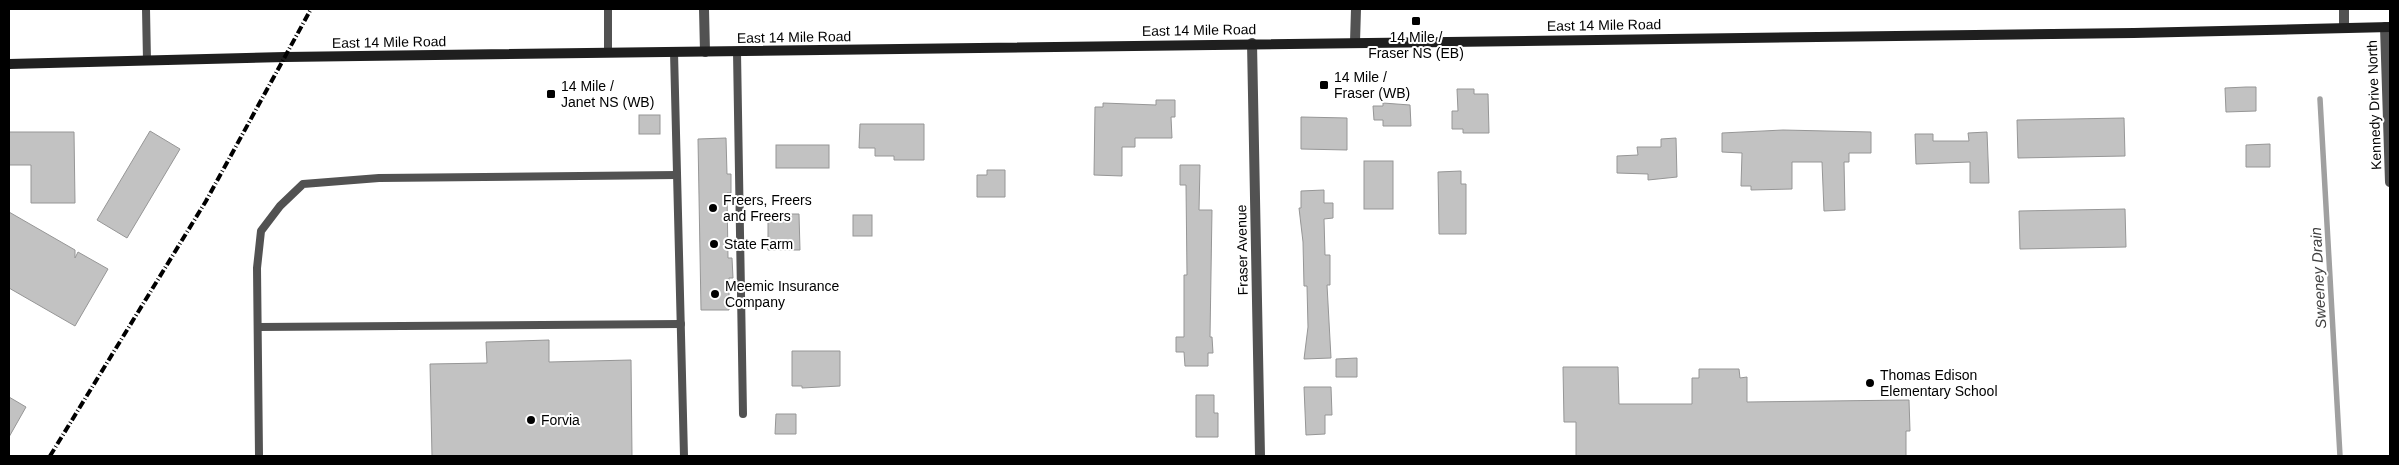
<svg xmlns="http://www.w3.org/2000/svg" width="2399" height="465" viewBox="0 0 2399 465" font-family="Arial,sans-serif">
<rect width="100%" height="100%" fill="#fff"/>
<g fill="none" stroke-linecap="round" stroke-linejoin="round">
<polyline stroke="#a0a0a0" stroke-width="5.5" points="2320,99 2340,456"/>
</g>
<g fill="#c2c2c2" stroke="#969696">
<polygon points="2246,87 2256,87 2256,111 2226,112 2225,88"/>
<polygon points="1457,89 1474,89 1474,94 1488,94 1489,133 1463,133 1463,129 1452,129 1452,111 1458,111"/>
<polygon points="1156,100 1175,100 1175,117 1171,117 1172,138 1135,138 1135,147 1122,147 1122,176 1094,175 1095,107 1103,107 1103,103 1156,105"/>
<polygon points="1383,103 1410,105 1411,126 1383,126 1383,120 1374,120 1373,106 1383,106"/>
<rect x="639" y="115" width="21" height="19"/>
<polygon points="1301,117 1347,118 1347,150 1301,149"/>
<polygon points="2124,118 2125,156 2018,158 2017,120"/>
<polygon points="860,124 924,124 924,160 894,160 894,156 875,156 875,148 859,148"/>
<polygon points="1783,130 1871,132 1871,153 1849,153 1849,162 1844,162 1845,210 1824,211 1822,162 1792,162 1792,189 1751,190 1751,186 1741,186 1742,153 1722,152 1722,133"/>
<polygon points="150,131 180,149 127,238 97,220"/>
<polygon points="9,132 74,132 75,203 31,203 31,165 9,165"/>
<polygon points="1987,132 1989,183 1970,183 1970,162 1916,164 1915,134 1933,134 1933,141 1969,141 1968,133"/>
<polygon points="726,138 727,174 731,174 731,193 727,193 728,258 732,258 733,278 729,278 729,310 701,310 698,139"/>
<polygon points="1676,138 1677,177 1648,180 1648,174 1617,173 1617,156 1638,155 1637,147 1661,147 1661,139"/>
<polygon points="2270,144 2270,167 2246,167 2246,145"/>
<rect x="776" y="145" width="53" height="23"/>
<rect x="1364" y="161" width="29" height="48"/>
<polygon points="1180,165 1200,165 1199,210 1212,210 1210,337 1212,337 1213,353 1208,353 1208,366 1185,366 1184,352 1176,352 1176,337 1184,337 1184,275 1187,275 1186,185 1180,185"/>
<polygon points="987,170 1005,170 1005,197 977,197 977,175 987,175"/>
<polygon points="1461,171 1461,184 1466,184 1466,234 1439,234 1438,172"/>
<polygon points="1324,190 1324,203 1333,203 1333,218 1324,219 1325,255 1330,255 1330,285 1327,285 1331,358 1304,359 1308,327 1307,286 1304,286 1303,242 1299,208 1301,208 1301,191"/>
<polygon points="2125,209 2126,247 2020,249 2019,211"/>
<polygon points="9,212 75,250 75,258 78,252 108,269 75,326 9,288"/>
<polygon points="768,214 799,214 800,250 768,250"/>
<rect x="853" y="215" width="19" height="21"/>
<polygon points="549,340 549,362 631,360 632,456 432,456 430,364 487,363 486,342"/>
<polygon points="792,351 840,351 840,386 802,388 802,386 792,386"/>
<polygon points="1357,358 1357,377 1336,377 1336,359"/>
<polygon points="1563,367 1618,367 1619,404 1692,404 1692,378 1699,378 1699,369 1739,369 1740,378 1747,377 1747,402 1909,400 1910,431 1906,431 1906,456 1576,456 1576,422 1564,422"/>
<polygon points="1304,387 1331,387 1332,415 1325,415 1325,434 1306,435"/>
<polygon points="1196,395 1214,395 1214,413 1218,413 1218,437 1196,437"/>
<polygon points="9,397 26,407 9,437"/>
<polygon points="776,414 796,414 796,434 775,434"/>
</g>
<g fill="none" stroke-linecap="round" stroke-linejoin="round">
<g stroke="#525252" stroke-width="8">
<polyline points="146,9 147,61"/>
<polyline points="608,9 608,53"/>
<polyline points="674,52 684,456"/>
<polyline points="737,52 743,414"/>
<polyline points="258,327 681,324"/>
<polyline points="259,456 257,268 261,231 280,206 303,184 379,178 677,175"/>
</g>
<g stroke="#525252" stroke-width="10">
<polyline points="704,9 705,52"/>
<polyline points="2344,9 2344,28"/>
<polyline points="2385,27 2390,182"/>
<polyline points="1355,42 1356,9"/>
<polyline points="1252,43 1260,456"/>
</g>
<polyline stroke="#1f1f1f" stroke-width="10" points="9,64 285,57 2134,33 2390,27"/>
<polyline stroke="#000" stroke-width="4" stroke-dasharray="8 2.5 1 2.5" stroke-linecap="butt" points="50,456 206,201 311,9"/>
</g>
<g fill="#000" stroke="#fff" stroke-width="2">
<rect x="1411" y="16" width="10" height="10" rx="2.5"/>
<rect x="1319" y="80" width="10" height="10" rx="2.5"/>
<rect x="546" y="89" width="10" height="10" rx="2.5"/>
<circle cx="713" cy="208" r="5"/>
<circle cx="714" cy="244" r="5"/>
<circle cx="715" cy="294" r="5"/>
<circle cx="1870" cy="383" r="5"/>
<circle cx="531" cy="420" r="5"/>
</g>
<g text-anchor="middle" dominant-baseline="central" stroke-width="4" stroke-linejoin="round" paint-order="stroke">
<g font-size="14" fill="#000" stroke="#fff">
<text transform="translate(1604 25) rotate(-1)">East 14 Mile Road</text>
<text transform="translate(1199 30) rotate(-1)">East 14 Mile Road</text>
<text transform="translate(794 37) rotate(-1)">East 14 Mile Road</text>
<text transform="translate(389 42) rotate(-1)">East 14 Mile Road</text>
<text transform="translate(2374 105) rotate(-92)">Kennedy Drive North</text>
<text transform="translate(1242 250) rotate(-91)">Fraser Avenue</text>
</g>
<g font-size="14" fill="#000" stroke="#fff" text-anchor="start">
<text x="1416" y="37" text-anchor="middle">14 Mile /<tspan x="1416" dy="16">Fraser NS (EB)</tspan></text>
<text x="1334" y="77">14 Mile /<tspan x="1334" dy="16">Fraser (WB)</tspan></text>
<text x="561" y="86">14 Mile /<tspan x="561" dy="16">Janet NS (WB)</tspan></text>
<text x="723" y="200">Freers, Freers<tspan x="723" dy="16">and Freers</tspan></text>
<text x="724" y="244">State Farm</text>
<text x="725" y="286">Meemic Insurance<tspan x="725" dy="16">Company</tspan></text>
<text x="1880" y="375">Thomas Edison<tspan x="1880" dy="16">Elementary School</tspan></text>
<text x="541" y="420">Forvia</text>
</g>
<g font-size="15" font-style="italic" fill="#414141" stroke="#fff">
<text transform="translate(2318 278) rotate(-93)">Sweeney Drain</text>
</g>
</g>
<rect width="2399" height="465" fill="none" stroke="#000000" stroke-width="20"/>
</svg>
